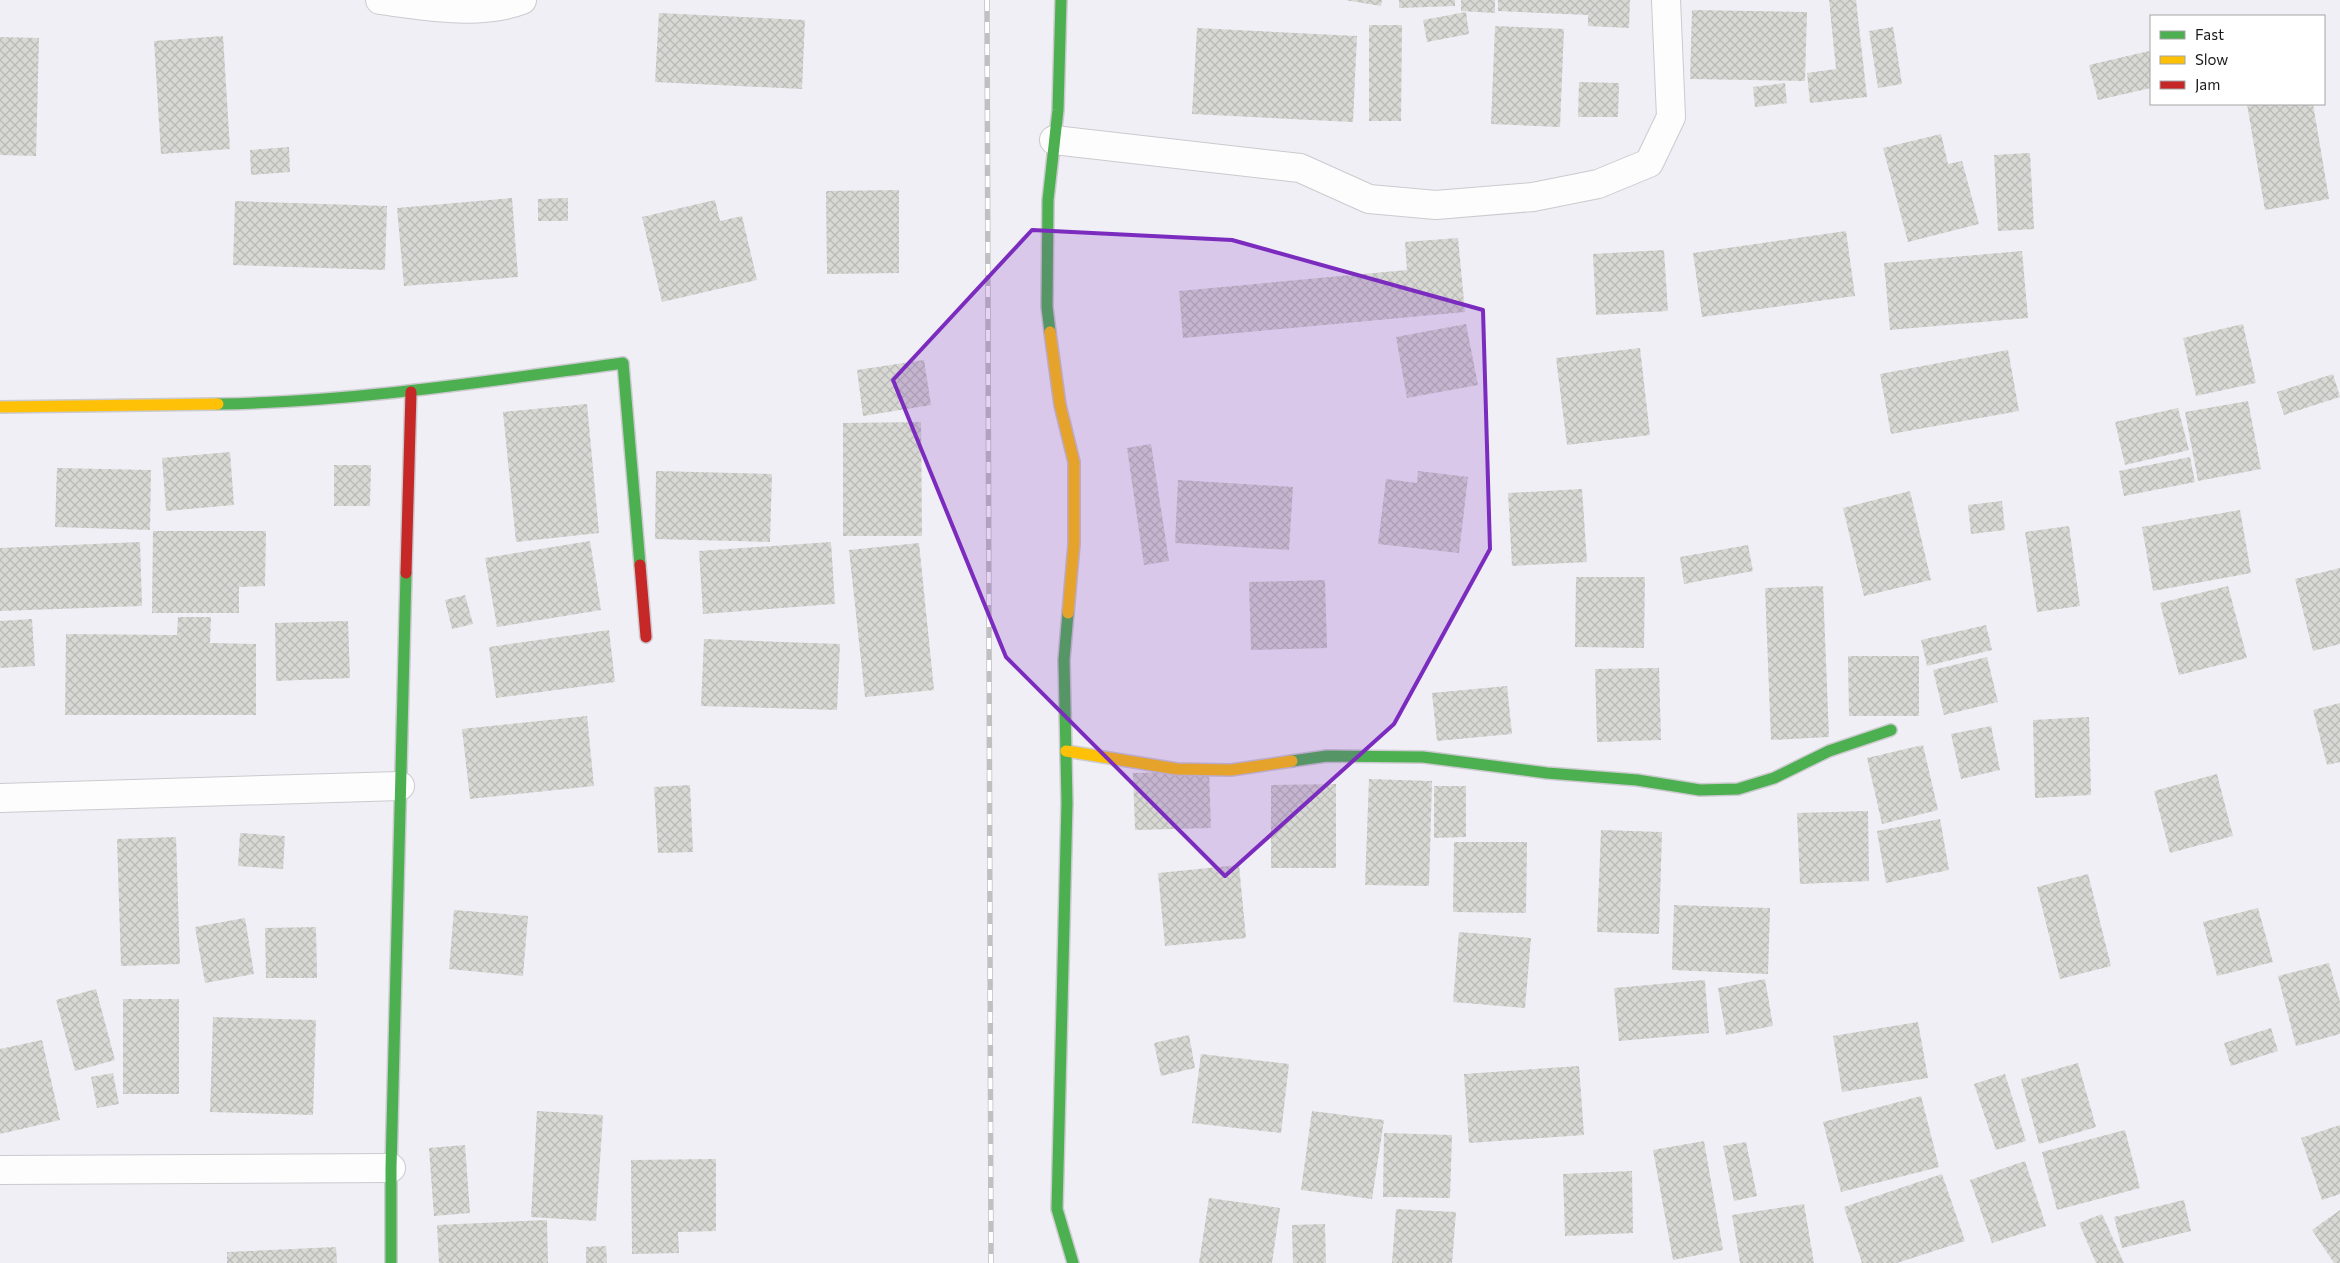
<svg xmlns="http://www.w3.org/2000/svg" width="2340" height="1263" viewBox="0 0 2340 1263" font-family="Commissioner,sans-serif">
<defs>
<pattern id="building-cross-hatch" width="8" height="8" patternUnits="userSpaceOnUse" patternTransform="scale(1.25)"><rect width="8" height="8" fill="#d8d8d4"/><path d="M0 0l8 8M0 8l8-8" fill="none" stroke="#b9b9b5"/></pattern>
</defs>
<rect width="100%" height="100%" fill="#f0eff5"/>
<g fill="url(#building-cross-hatch)">
<polygon points="1345,0 1382,0 1381,6"/>
<polygon points="1399,0 1455,0 1455,6 1399,8"/>
<polygon points="1461,0 1495,0 1495,13 1461,11"/>
<polygon points="1498,0 1630,0 1629,28 1588,26 1588,15 1498,11"/>
<polygon points="1829,0 1856,0 1867,97 1810,103 1807,73 1836,69"/>
<polygon points="1692,10 1807,12 1805,81 1690,79"/>
<polygon points="1466,12 1469,34 1427,42 1423,20"/>
<polygon points="659,13 805,20 802,89 655,82"/>
<polygon points="1369,25 1402,25 1401,121 1369,121"/>
<polygon points="1495,26 1564,29 1560,127 1491,124"/>
<polygon points="1893,27 1902,84 1878,88 1869,31"/>
<polygon points="1197,28 1357,36 1353,122 1192,114"/>
<polygon points="223,36 230,149 161,154 154,41"/>
<polygon points="0,37 39,38 36,156 0,155"/>
<polygon points="2149,51 2151,62 2151,88 2098,100 2089,65"/>
<polygon points="1579,82 1619,83 1618,117 1578,117"/>
<polygon points="1785,83 1787,103 1755,107 1753,87"/>
<polygon points="2247,104 2313,104 2329,199 2265,210"/>
<polygon points="1941,134 1948,164 1962,161 1979,224 1908,242 1883,148"/>
<polygon points="289,147 290,172 251,175 250,150"/>
<polygon points="2030,153 2034,229 1998,231 1994,155"/>
<polygon points="899,190 899,273 827,274 826,191"/>
<polygon points="512,198 518,277 404,286 397,208"/>
<polygon points="568,198 568,221 538,221 538,199"/>
<polygon points="715,200 720,221 742,216 757,280 662,302 642,217"/>
<polygon points="235,201 387,206 385,270 233,265"/>
<polygon points="1846,231 1855,296 1702,317 1693,253"/>
<polygon points="1458,238 1465,312 1183,338 1179,291 1407,270 1405,242"/>
<polygon points="1664,250 1668,311 1596,315 1593,254"/>
<polygon points="2022,251 2028,318 1890,330 1884,263"/>
<polygon points="1466,324 1478,385 1407,398 1396,337"/>
<polygon points="2243,324 2256,383 2196,396 2183,338"/>
<polygon points="1640,348 1650,435 1567,445 1556,358"/>
<polygon points="2008,350 2019,411 1891,434 1880,374"/>
<polygon points="924,360 931,405 863,416 857,370"/>
<polygon points="2333,374 2340,397 2284,415 2277,392"/>
<polygon points="2248,401 2261,469 2198,481 2185,412"/>
<polygon points="587,404 599,533 516,542 503,412"/>
<polygon points="2178,408 2189,450 2125,465 2115,422"/>
<polygon points="921,422 922,536 843,536 843,423"/>
<polygon points="1151,444 1169,561 1144,565 1127,448"/>
<polygon points="230,452 234,505 166,511 162,458"/>
<polygon points="2190,457 2195,482 2124,496 2119,471"/>
<polygon points="334,465 371,465 370,506 334,506"/>
<polygon points="57,468 151,470 150,530 55,527"/>
<polygon points="656,471 772,474 770,542 655,539"/>
<polygon points="1418,471 1468,477 1459,553 1378,544 1386,479 1417,483"/>
<polygon points="1178,480 1293,487 1289,550 1175,543"/>
<polygon points="1582,489 1587,562 1512,566 1508,493"/>
<polygon points="1910,491 1931,580 1864,596 1843,508"/>
<polygon points="2002,501 2005,530 1971,534 1968,505"/>
<polygon points="2240,510 2251,573 2153,591 2142,527"/>
<polygon points="2069,526 2080,606 2037,612 2025,532"/>
<polygon points="153,531 266,531 265,586 239,587 239,613 152,613"/>
<polygon points="590,541 601,610 497,627 485,558"/>
<polygon points="140,542 142,606 0,611 0,548"/>
<polygon points="831,542 835,604 703,614 699,551"/>
<polygon points="919,543 934,690 865,697 849,550"/>
<polygon points="1748,545 1753,571 1684,584 1680,557"/>
<polygon points="2340,568 2340,644 2313,651 2295,579"/>
<polygon points="1576,577 1645,577 1644,648 1575,647"/>
<polygon points="1325,580 1327,648 1251,650 1249,582"/>
<polygon points="1823,586 1829,737 1771,740 1765,588"/>
<polygon points="2228,586 2247,658 2179,675 2160,603"/>
<polygon points="465,595 473,624 452,629 445,600"/>
<polygon points="178,617 211,617 210,643 256,644 256,715 65,715 66,634 177,635"/>
<polygon points="32,619 35,666 0,668 0,621"/>
<polygon points="348,621 350,678 276,681 275,623"/>
<polygon points="1986,625 1992,650 1927,666 1921,640"/>
<polygon points="609,630 615,682 496,698 489,647"/>
<polygon points="704,639 840,644 837,710 701,706"/>
<polygon points="1848,656 1919,656 1919,716 1849,716"/>
<polygon points="1987,657 1998,702 1944,715 1933,670"/>
<polygon points="1659,668 1661,740 1597,742 1595,669"/>
<polygon points="1507,686 1512,734 1437,741 1432,693"/>
<polygon points="2340,703 2340,762 2327,765 2313,710"/>
<polygon points="587,716 594,786 470,799 462,729"/>
<polygon points="2089,717 2091,795 2035,798 2033,720"/>
<polygon points="1991,726 2000,770 1961,779 1951,734"/>
<polygon points="1923,745 1938,810 1882,824 1867,758"/>
<polygon points="1209,771 1211,828 1135,830 1133,773"/>
<polygon points="2217,774 2233,836 2170,853 2154,791"/>
<polygon points="1369,779 1432,781 1429,886 1365,885"/>
<polygon points="1336,784 1336,868 1271,868 1271,785"/>
<polygon points="690,785 693,852 658,853 654,787"/>
<polygon points="1434,786 1466,786 1466,837 1434,838"/>
<polygon points="1868,811 1869,881 1800,884 1797,813"/>
<polygon points="1940,819 1949,870 1886,883 1877,831"/>
<polygon points="1601,830 1662,832 1659,934 1597,932"/>
<polygon points="240,833 285,836 283,869 238,866"/>
<polygon points="176,837 180,964 121,966 117,839"/>
<polygon points="1454,842 1527,842 1526,913 1453,912"/>
<polygon points="1239,865 1246,938 1165,946 1158,873"/>
<polygon points="2088,874 2111,966 2060,979 2037,887"/>
<polygon points="1674,905 1770,908 1768,974 1672,970"/>
<polygon points="2258,908 2273,962 2217,976 2203,922"/>
<polygon points="454,910 528,916 523,976 449,969"/>
<polygon points="245,918 254,974 205,983 195,927"/>
<polygon points="316,927 317,978 266,978 265,928"/>
<polygon points="1459,932 1531,938 1525,1008 1453,1002"/>
<polygon points="2329,963 2340,1002 2340,1034 2296,1046 2278,976"/>
<polygon points="1765,979 1773,1026 1726,1035 1718,988"/>
<polygon points="1705,980 1709,1033 1619,1041 1614,988"/>
<polygon points="96,989 115,1060 75,1071 56,1000"/>
<rect x="123" y="999" width="56" height="95"/>
<polygon points="213,1017 316,1020 313,1115 210,1112"/>
<polygon points="1918,1022 1928,1078 1842,1092 1833,1036"/>
<polygon points="2271,1028 2278,1051 2231,1066 2224,1043"/>
<polygon points="1189,1035 1195,1068 1161,1076 1154,1043"/>
<polygon points="42,1040 60,1120 0,1134 0,1049"/>
<polygon points="1201,1054 1289,1064 1281,1133 1192,1123"/>
<polygon points="2078,1063 2096,1127 2039,1144 2021,1079"/>
<polygon points="1579,1066 1584,1135 1469,1143 1464,1074"/>
<polygon points="113,1073 119,1104 97,1108 91,1077"/>
<polygon points="2005,1074 2026,1141 1996,1150 1974,1084"/>
<polygon points="1921,1096 1939,1167 1841,1192 1823,1122"/>
<polygon points="537,1111 603,1115 596,1221 531,1217"/>
<polygon points="1312,1111 1384,1120 1372,1199 1301,1190"/>
<polygon points="2340,1125 2340,1194 2322,1200 2301,1138"/>
<polygon points="2125,1130 2140,1188 2057,1210 2042,1152"/>
<polygon points="1384,1133 1452,1135 1450,1198 1383,1197"/>
<polygon points="1704,1141 1723,1250 1673,1260 1653,1150"/>
<polygon points="1746,1142 1757,1196 1734,1201 1723,1146"/>
<polygon points="465,1145 470,1213 434,1216 429,1148"/>
<polygon points="716,1159 716,1231 678,1232 679,1253 632,1254 631,1160"/>
<polygon points="2025,1161 2046,1226 1992,1243 1970,1180"/>
<polygon points="1632,1171 1633,1233 1565,1236 1563,1174"/>
<polygon points="1942,1174 1965,1241 1897,1263 1862,1263 1844,1207"/>
<polygon points="1209,1198 1280,1208 1272,1263 1199,1263"/>
<polygon points="2184,1200 2191,1231 2122,1248 2114,1217"/>
<polygon points="1804,1204 1814,1263 1740,1263 1732,1215"/>
<polygon points="1396,1209 1456,1212 1452,1263 1392,1263"/>
<polygon points="2340,1210 2340,1263 2334,1263 2312,1230"/>
<polygon points="2102,1214 2124,1263 2096,1263 2079,1223"/>
<polygon points="547,1220 548,1263 439,1263 437,1225"/>
<polygon points="1325,1224 1326,1263 1293,1263 1292,1225"/>
<polygon points="606,1246 607,1263 586,1263 586,1247"/>
<polygon points="336,1247 337,1263 227,1263 227,1252"/>
</g>
<g fill="none" stroke-linecap="round" stroke-linejoin="round">
<g stroke="#cbcace" stroke-width="30">
<g id="street">
<path d="M 380,0 C 424,6 480,16 522,0"/>
<polyline points="1054,140 1300,168 1369,199 1436,205 1533,197 1598,184 1649,163 1671,117 1666,0"/>
<polyline points="0,798 400,786"/>
<polyline points="0,1170 391,1168"/>
</g>
</g>
<g stroke="#cbcace" stroke-width="14">
<g id="fast">
<polyline points="1050,332 1047,307 1048,200 1058,110 1061,0"/>
<path d="M 218,404 C 354,402 488,381 623,363 L 640,565"/>
<polyline points="1068,613 1064,660 1067,803 1057,1209 1073,1263"/>
<polyline points="1292,761 1327,756 1423,757 1547,773 1637,780 1700,790 1738,789 1774,778 1829,751 1891,730"/>
<polyline points="391,1263 391,1168 406,573"/>
</g>
</g>
<g stroke="#cbcace" stroke-width="14">
<g id="slow">
<polyline points="1050,332 1060,405 1074,462 1074,544 1068,613"/>
<polyline points="0,407 218,404"/>
<polyline points="1066,751 1177,769 1231,770 1292,761"/>
</g>
</g>
<g stroke="#cbcace" stroke-width="14">
<g id="jam">
<polyline points="640,565 646,637"/>
<polyline points="406,573 411,392"/>
</g>
</g>
<use href="#street" stroke="#fdfdfe" stroke-width="28"/>
<use href="#fast" stroke="#4caf50" stroke-width="11"/>
<use href="#slow" stroke="#ffc107" stroke-width="11"/>
<use href="#jam" stroke="#c62828" stroke-width="11"/>
<g stroke="#c0c0c1" stroke-width="5.5">
<polyline id="rail" points="987,0 991,1263"/>
</g>
<use href="#rail" stroke="#fff" stroke-width="4" stroke-dasharray="11" stroke-linecap="butt"/>
</g>
<path fill="#7b2cbf" fill-opacity="0.2" stroke="#7b2cbf" stroke-width="4" stroke-linejoin="round" d="M 1032,230 L 1232,240 L 1483,310 L 1490,549 L 1394,724 L 1225,876 L 1006,657 L 893,380 Z"/>
<rect x="2150" y="15" width="175" height="90" fill="#ffffff" stroke="#a3a3a4"/>
<rect x="2160" y="31" width="25" height="8" fill="#4caf50" stroke="#a3a3a4"/>
<text x="2195" y="40" font-size="15" fill="#18181b">Fast</text>
<rect x="2160" y="56" width="25" height="8" fill="#ffc107" stroke="#a3a3a4"/>
<text x="2195" y="65" font-size="15" fill="#18181b">Slow</text>
<rect x="2160" y="81" width="25" height="8" fill="#c62828" stroke="#a3a3a4"/>
<text x="2195" y="90" font-size="15" fill="#18181b">Jam</text>
</svg>
